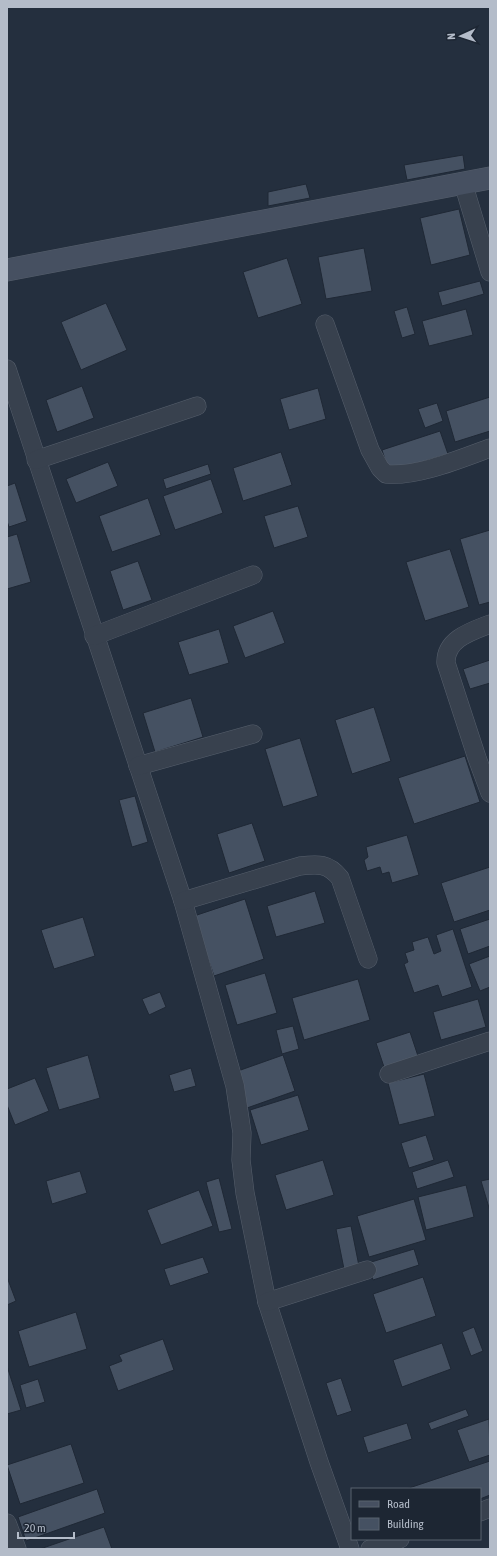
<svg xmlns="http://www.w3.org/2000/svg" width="497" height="1556" viewBox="0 0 497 1556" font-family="'Asap Condensed',sans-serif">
<rect width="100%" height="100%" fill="#242f3e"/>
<g fill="#455162" stroke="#1f2835">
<polygon points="463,155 465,169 407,180 404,165"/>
<polygon points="306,184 310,198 268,206 268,192"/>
<polygon points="459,209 470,255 431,265 420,218"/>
<polygon points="364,248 372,291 326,299 318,257"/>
<polygon points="287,258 302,304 258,318 243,272"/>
<polygon points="480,281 484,294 442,306 438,292"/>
<polygon points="106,303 127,350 81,370 61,322"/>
<polygon points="407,307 415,334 402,338 394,311"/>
<polygon points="466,309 473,335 429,346 422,321"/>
<polygon points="82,386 94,418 57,432 46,400"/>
<polygon points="318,388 326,419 289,430 280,399"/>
<polygon points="490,397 490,431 455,442 446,411"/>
<polygon points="437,403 443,421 425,428 418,409"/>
<polygon points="440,431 448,454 389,472 382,450"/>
<polygon points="281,452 292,485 243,501 233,468"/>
<polygon points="108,462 118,486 76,503 66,479"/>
<polygon points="208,464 211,474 166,489 163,479"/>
<polygon points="211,479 223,513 175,530 163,496"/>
<polygon points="15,483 27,521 9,527 7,521 7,486"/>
<polygon points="148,498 161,535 112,552 99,516"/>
<polygon points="298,506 308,537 274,548 264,516"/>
<polygon points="490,530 490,602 479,605 460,539"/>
<polygon points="17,534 31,582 7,589 7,537"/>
<polygon points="450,549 469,607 425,621 406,562"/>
<polygon points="138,561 152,600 123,610 110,571"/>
<polygon points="273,611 285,643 245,658 233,626"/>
<polygon points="219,629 229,663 189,675 178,642"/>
<polygon points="490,660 490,683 470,689 463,669"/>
<polygon points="191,698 203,737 155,752 143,713"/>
<polygon points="374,707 391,761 352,774 335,720"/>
<polygon points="300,738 318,796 283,807 265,749"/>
<polygon points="465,756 480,802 414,824 398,778"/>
<polygon points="135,796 148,842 132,847 119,800"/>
<polygon points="252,823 265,861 229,873 217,834"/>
<polygon points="407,835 419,875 392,883 389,872 382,874 380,867 367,871 364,860 368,857 366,847"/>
<polygon points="490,867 490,910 454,922 441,883"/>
<polygon points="315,891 325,923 276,937 267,906"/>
<polygon points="245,899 264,959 214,976 194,916"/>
<polygon points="83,917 95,956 54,969 41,930"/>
<polygon points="490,919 490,946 468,954 460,929"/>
<polygon points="453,929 472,987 442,997 438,985 414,993 404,964 408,962 405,953 414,950 412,942 428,937 434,954 441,951 436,935"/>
<polygon points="490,956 490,987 480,991 469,964"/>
<polygon points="265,973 277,1013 237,1025 225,985"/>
<polygon points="358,979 370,1020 304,1040 292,998"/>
<polygon points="160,992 166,1007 149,1015 142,999"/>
<polygon points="478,999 486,1027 441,1040 433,1012"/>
<polygon points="293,1026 299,1049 282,1054 276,1030"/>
<polygon points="410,1032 418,1056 384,1067 376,1043"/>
<polygon points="88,1055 100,1098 59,1110 46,1068"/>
<polygon points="283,1055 295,1091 247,1108 235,1072"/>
<polygon points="191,1068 196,1086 174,1092 169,1075"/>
<polygon points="424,1074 435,1116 399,1125 388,1083"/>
<polygon points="35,1078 49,1111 15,1125 7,1105 7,1089"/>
<polygon points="298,1095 309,1130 261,1145 250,1110"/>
<polygon points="426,1135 434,1160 409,1168 401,1143"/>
<polygon points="323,1160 334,1195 286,1210 275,1175"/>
<polygon points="448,1160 454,1177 417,1189 412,1172"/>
<polygon points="80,1171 87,1193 52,1204 46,1181"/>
<polygon points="219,1178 232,1229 219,1232 206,1182"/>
<polygon points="490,1179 490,1211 481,1181"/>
<polygon points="466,1185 474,1217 426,1230 418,1197"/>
<polygon points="199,1190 213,1226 161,1245 147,1210"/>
<polygon points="414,1199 426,1240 369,1257 357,1216"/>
<polygon points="351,1226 359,1266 344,1269 336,1229"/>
<polygon points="414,1249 419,1265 373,1280 368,1263"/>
<polygon points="203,1257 209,1273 170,1286 164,1269"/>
<polygon points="7,1277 16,1301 7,1305"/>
<polygon points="423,1277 436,1316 386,1333 373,1294"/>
<polygon points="76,1312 87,1349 29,1367 18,1331"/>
<polygon points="474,1327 483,1351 471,1356 462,1332"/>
<polygon points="163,1339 174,1370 118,1391 109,1366 122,1361 119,1355"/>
<polygon points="442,1343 451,1369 402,1387 393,1360"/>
<polygon points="7,1366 21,1410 7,1414"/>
<polygon points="341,1378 352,1411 337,1416 326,1383"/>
<polygon points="38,1379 45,1402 26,1408 20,1385"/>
<polygon points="466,1409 469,1416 431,1430 428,1423"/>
<polygon points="489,1419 490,1455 469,1462 457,1430"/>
<polygon points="407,1423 412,1439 368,1453 363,1437"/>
<polygon points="71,1444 84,1483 20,1504 7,1465"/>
<polygon points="490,1461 490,1495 480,1499 480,1489 406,1489"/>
<polygon points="97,1489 105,1513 26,1541 18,1517"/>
<polygon points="104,1527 112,1549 40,1549"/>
</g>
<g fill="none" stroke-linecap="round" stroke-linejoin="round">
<g stroke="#565f6c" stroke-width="19">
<g id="minor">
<polyline points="463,183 490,272"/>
<path d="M 325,324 L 370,450 L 380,468 L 386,474 C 417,477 460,459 490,448"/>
<polyline points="7,369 183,901 235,1086 242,1133 241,1160 245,1193 267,1302 319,1462 350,1549"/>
<polyline points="36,460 197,406"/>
<path d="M 490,624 C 472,631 445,639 446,663 L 477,758 L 490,793"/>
<polyline points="94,636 253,575"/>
<polyline points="138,766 253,734"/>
<path d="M 183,901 L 300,866 C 318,864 328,863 340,878 L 368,959"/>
<polyline points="389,1074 490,1041"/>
<polyline points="267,1302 367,1270"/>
<polyline points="480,1512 490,1508"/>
<polyline points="7,1523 17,1549"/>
<polyline points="370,1549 400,1539"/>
</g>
</g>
<g stroke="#565f6c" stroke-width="23">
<polyline id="secondary" points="7,270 490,178"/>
</g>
<use href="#minor" stroke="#38414e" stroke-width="18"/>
<use href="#secondary" stroke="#465061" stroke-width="22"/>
</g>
<rect width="497" height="1556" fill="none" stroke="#b4bcc9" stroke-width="16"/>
<rect x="351" y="1488" width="130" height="52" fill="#1d2633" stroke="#59626f"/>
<rect x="359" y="1501" width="20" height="6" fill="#465061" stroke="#59626f"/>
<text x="387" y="1508" font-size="12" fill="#b4bcc9">Road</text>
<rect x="359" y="1518" width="20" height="12" fill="#455162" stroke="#59626f"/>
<text x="387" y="1528" font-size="12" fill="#b4bcc9">Building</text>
<g transform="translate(461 36) rotate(267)" stroke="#1d2633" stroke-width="3" paint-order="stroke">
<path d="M0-3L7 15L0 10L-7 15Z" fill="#b4bcc9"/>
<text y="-6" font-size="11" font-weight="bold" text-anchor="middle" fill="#b4bcc9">N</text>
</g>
<path d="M18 1532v6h56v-6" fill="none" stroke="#b4bcc9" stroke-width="2"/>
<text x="24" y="1532" font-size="12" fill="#b4bcc9" stroke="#1d2633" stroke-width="3" paint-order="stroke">20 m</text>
</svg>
